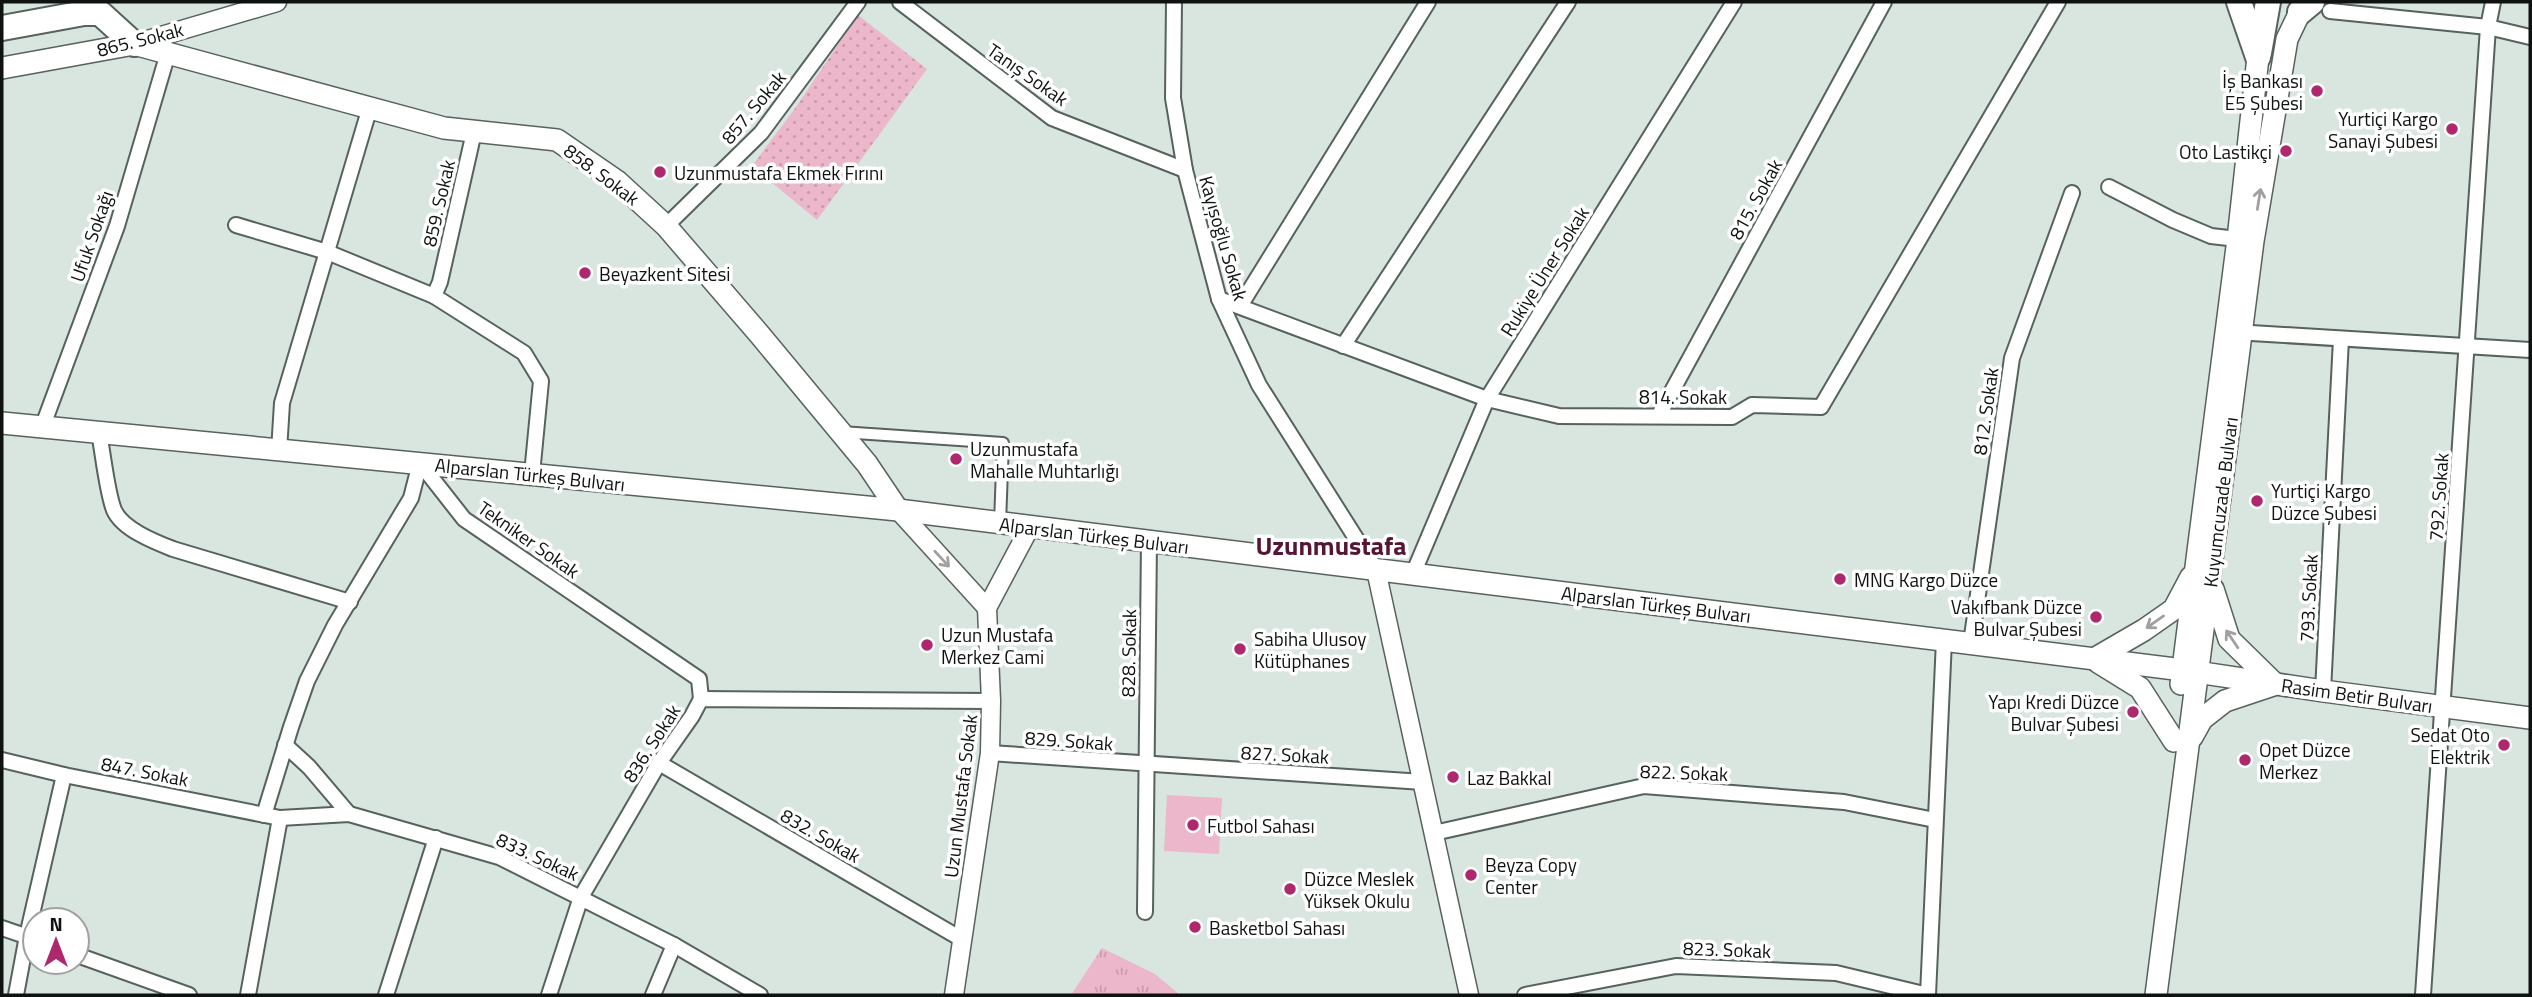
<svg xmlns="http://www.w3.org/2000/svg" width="2532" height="997" viewBox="0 0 2532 997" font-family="'Titillium Web',sans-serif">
<defs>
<pattern id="grass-tufts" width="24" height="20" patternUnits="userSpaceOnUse" patternTransform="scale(1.75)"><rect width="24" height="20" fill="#ecb6cb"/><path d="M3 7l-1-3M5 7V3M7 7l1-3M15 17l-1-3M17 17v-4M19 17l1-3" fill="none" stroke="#c99bad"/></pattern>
<pattern id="park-dots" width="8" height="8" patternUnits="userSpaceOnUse" patternTransform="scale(1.75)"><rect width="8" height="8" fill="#ecb6cb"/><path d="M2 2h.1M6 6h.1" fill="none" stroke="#c99bad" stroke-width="1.8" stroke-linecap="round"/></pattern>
</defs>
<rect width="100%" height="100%" fill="#d8e6df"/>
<polygon fill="url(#grass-tufts)" points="1102,948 1155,974 1180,995 1071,995"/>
<polygon fill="url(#park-dots)" points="858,15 927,69 817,220 752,166 796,107"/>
<polygon fill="#ecb6cb" points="1167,795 1222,798 1219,854 1164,851"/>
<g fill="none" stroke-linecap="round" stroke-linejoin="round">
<g stroke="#56635d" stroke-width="14">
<polyline id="pedestrian" points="841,432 1003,443 1000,523"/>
</g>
<g stroke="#56635d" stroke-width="18">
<g id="minor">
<polyline points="900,2 1052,118 1185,170"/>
<polyline points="1174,2 1173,98 1185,170 1219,299 1259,385 1376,570"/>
<polyline points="2330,11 2488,27 2530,37"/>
<polyline points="2109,187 2173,220 2211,236 2246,240"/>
<polyline points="236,225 327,252 434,296 440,282 474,132"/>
<polyline points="666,226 761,133 858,2"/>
<polyline points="434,296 524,353 541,381 532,474"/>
<polyline points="1219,299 1487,399 1559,416 1732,417 1752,405 1821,407 2058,2"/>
<polyline points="1240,306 1428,2"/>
<polyline points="2235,332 2530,350"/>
<polyline points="1343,346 1568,2"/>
<polyline points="1659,415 1884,2"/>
<polyline points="42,428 117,226 168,53"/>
<path d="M 99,433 C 103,453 107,493 114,510 C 122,529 155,542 173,549 L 350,602"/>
<polyline points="279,451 282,403 370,107"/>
<polyline points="420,463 464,519 699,679 701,699"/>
<polyline points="1413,574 1487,399 1734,2"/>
<polyline points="1971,643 2012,358 2072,193"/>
<polyline points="2323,691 2341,339"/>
<polyline points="285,745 309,767 349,814"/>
<polyline points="990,753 1423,782"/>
<polyline points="2,760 64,775 280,818 349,814 499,857 674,945 760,995"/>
<polyline points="659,763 963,940"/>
<polyline points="264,815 291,727 307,681 335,625 411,498 420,463"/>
<polyline points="1434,833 1644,786 1844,802 1935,820"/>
<polyline points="1145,912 1149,541"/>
<polyline points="2,928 34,939"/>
<polyline points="77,955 189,995"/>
<polyline points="16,995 27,936 64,775"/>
<polyline points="248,995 280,818"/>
<polyline points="386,995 436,838"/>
<polyline points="549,995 581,897 659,763 692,716 701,699 991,701"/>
<polyline points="653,995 674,945"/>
<polyline points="1525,995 1676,966 1836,973 1928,995"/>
<polyline points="1928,995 1944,640"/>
<polyline points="2423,995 2488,27 2493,2"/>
</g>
</g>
<g stroke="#56635d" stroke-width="21">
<g id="tertiary">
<polyline points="134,44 277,2"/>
<polyline points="898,510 987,608"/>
<polyline points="1376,570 1469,995"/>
<polyline points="954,995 990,753 991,701 987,608 1030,527"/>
</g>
</g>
<g stroke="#56635d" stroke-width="24">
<g id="secondary">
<polyline points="2,68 134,44 444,128 557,140 618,182 666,226 760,335 867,464 898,510"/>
<polyline points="2,423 898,510 2183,670 2323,691 2530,718"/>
<polyline points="2213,589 2229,639 2275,684"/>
<polyline points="2094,659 2144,630 2174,609 2191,577"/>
<polyline points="2098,662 2140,688 2174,741"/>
<polyline points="2181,684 2238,239 2258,57"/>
<polyline points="2192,737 2202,719 2225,701 2273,685"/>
<polyline points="2156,995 2253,241 2287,39 2300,12"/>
</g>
</g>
<g stroke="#56635d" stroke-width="28">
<g id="trunk">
<polyline points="2239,2 2258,57"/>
<polyline points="2300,12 2312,2"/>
<polyline points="2,28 84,13 100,13 134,44"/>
<polyline points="2259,53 2268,2"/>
</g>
</g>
<use href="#pedestrian" stroke="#fff" stroke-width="10"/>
<use href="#minor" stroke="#fff" stroke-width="14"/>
<use href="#tertiary" stroke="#fff" stroke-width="18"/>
<use href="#secondary" stroke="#fff" stroke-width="21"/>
<use href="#trunk" stroke="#fff" stroke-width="24"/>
</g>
<defs><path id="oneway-shaft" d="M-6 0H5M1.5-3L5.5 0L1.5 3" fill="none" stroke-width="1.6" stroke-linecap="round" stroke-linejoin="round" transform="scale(1.75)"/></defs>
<g stroke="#9fa09f">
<use href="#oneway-shaft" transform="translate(2259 199) rotate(-81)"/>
<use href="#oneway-shaft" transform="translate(942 559) rotate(47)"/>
<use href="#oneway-shaft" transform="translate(2155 622) rotate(145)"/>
<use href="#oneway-shaft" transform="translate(2232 639) rotate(-124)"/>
</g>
<g fill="#ae286e" stroke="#fff" stroke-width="2.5">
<circle cx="2317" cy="91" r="7"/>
<circle cx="2452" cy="129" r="7"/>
<circle cx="2286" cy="151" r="7"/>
<circle cx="660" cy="172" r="7"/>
<circle cx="585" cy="273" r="7"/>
<circle cx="956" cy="459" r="7"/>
<circle cx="2257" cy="501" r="7"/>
<circle cx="1840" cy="579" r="7"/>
<circle cx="2096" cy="617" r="7"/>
<circle cx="927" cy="645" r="7"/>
<circle cx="1240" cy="649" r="7"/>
<circle cx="2133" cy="712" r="7"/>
<circle cx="2504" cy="745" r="7"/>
<circle cx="2245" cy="760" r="7"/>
<circle cx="1453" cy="777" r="7"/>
<circle cx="1193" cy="825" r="7"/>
<circle cx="1471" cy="875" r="7"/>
<circle cx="1290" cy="889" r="7"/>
<circle cx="1195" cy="927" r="7"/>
</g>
<g text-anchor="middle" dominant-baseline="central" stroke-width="7" stroke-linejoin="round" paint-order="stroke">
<g font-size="19" fill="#0e1210" stroke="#fff">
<text transform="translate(140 39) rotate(-14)">865. Sokak</text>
<text transform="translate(1028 74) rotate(35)">Tanış Sokak</text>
<text transform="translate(753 107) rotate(-50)">857. Sokak</text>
<text transform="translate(602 174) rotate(37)">858. Sokak</text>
<text transform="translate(1755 199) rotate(-61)">815. Sokak</text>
<text transform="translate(438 203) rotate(-77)">859. Sokak</text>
<text transform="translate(91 236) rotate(-71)">Ufuk Sokağı</text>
<text transform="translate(1224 238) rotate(74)">Kayışoğlu Sokak</text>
<text transform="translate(1544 271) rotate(-58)">Rukiye Üner Sokak</text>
<text x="1683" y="396">814. Sokak</text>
<text transform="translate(1985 411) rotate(-82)">812. Sokak</text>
<text transform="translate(530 474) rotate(6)">Alparslan Türkeş Bulvarı</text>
<text transform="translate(2438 497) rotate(-86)">792. Sokak</text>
<text transform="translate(2220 502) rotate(-83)">Kuyumcuzade Bulvarı</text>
<text transform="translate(1094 535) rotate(7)">Alparslan Türkeş Bulvarı</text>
<text transform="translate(529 539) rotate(35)">Tekniker Sokak</text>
<text transform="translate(2308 598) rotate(-87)">793. Sokak</text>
<text transform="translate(1656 604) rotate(7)">Alparslan Türkeş Bulvarı</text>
<text transform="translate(1128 653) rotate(-89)">828. Sokak</text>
<text transform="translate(2357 695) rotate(8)">Rasim Betir Bulvarı</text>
<text transform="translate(1069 740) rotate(4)">829. Sokak</text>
<text transform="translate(651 743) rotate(-57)">836. Sokak</text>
<text transform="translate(1285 754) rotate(3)">827. Sokak</text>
<text transform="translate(145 771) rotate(11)">847. Sokak</text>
<text transform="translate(1684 772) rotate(2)">822. Sokak</text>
<text transform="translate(960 796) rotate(-83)">Uzun Mustafa Sokak</text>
<text transform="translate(821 835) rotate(30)">832. Sokak</text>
<text transform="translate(538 856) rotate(25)">833. Sokak</text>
<text transform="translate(1727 949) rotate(2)">823. Sokak</text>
</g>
<g font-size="19" fill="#0e1210" stroke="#fff" text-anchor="start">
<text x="2303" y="80" text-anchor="end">İş Bankası<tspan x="2303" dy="22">E5 Şubesi</tspan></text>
<text x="2438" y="118" text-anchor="end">Yurtiçi Kargo<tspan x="2438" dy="22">Sanayi Şubesi</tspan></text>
<text x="2272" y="151" text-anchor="end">Oto Lastikçi</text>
<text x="674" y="172">Uzunmustafa Ekmek Fırını</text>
<text x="599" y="273">Beyazkent Sitesi</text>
<text x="970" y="448">Uzunmustafa<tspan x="970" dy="22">Mahalle Muhtarlığı</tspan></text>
<text x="2271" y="490">Yurtiçi Kargo<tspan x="2271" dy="22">Düzce Şubesi</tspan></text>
<text x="1854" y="579">MNG Kargo Düzce</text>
<text x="2082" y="606" text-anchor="end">Vakıfbank Düzce<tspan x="2082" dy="22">Bulvar Şubesi</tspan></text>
<text x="941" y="634">Uzun Mustafa<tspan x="941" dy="22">Merkez Cami</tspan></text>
<text x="1254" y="638">Sabiha Ulusoy<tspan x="1254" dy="22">Kütüphanes</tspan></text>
<text x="2119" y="701" text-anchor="end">Yapı Kredi Düzce<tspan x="2119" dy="22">Bulvar Şubesi</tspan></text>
<text x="2490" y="734" text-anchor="end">Sedat Oto<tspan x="2490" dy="22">Elektrik</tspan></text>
<text x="2259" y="749">Opet Düzce<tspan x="2259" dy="22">Merkez</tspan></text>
<text x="1467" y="777">Laz Bakkal</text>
<text x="1207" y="825">Futbol Sahası</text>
<text x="1485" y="864">Beyza Copy<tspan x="1485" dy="22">Center</tspan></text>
<text x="1304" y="878">Düzce Meslek<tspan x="1304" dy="22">Yüksek Okulu</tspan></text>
<text x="1209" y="927">Basketbol Sahası</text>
</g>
<g font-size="26" font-weight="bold" fill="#551535" stroke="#fff">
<text x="1331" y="545">Uzunmustafa</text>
</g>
</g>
<rect width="2532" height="997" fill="none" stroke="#0e1210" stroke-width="7"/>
<g transform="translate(56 941)"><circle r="33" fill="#ffffff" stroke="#9fa09f" stroke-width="2"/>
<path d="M0-5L12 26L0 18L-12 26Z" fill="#ae286e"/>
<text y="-10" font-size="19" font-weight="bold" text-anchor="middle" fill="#0e1210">N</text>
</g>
</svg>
